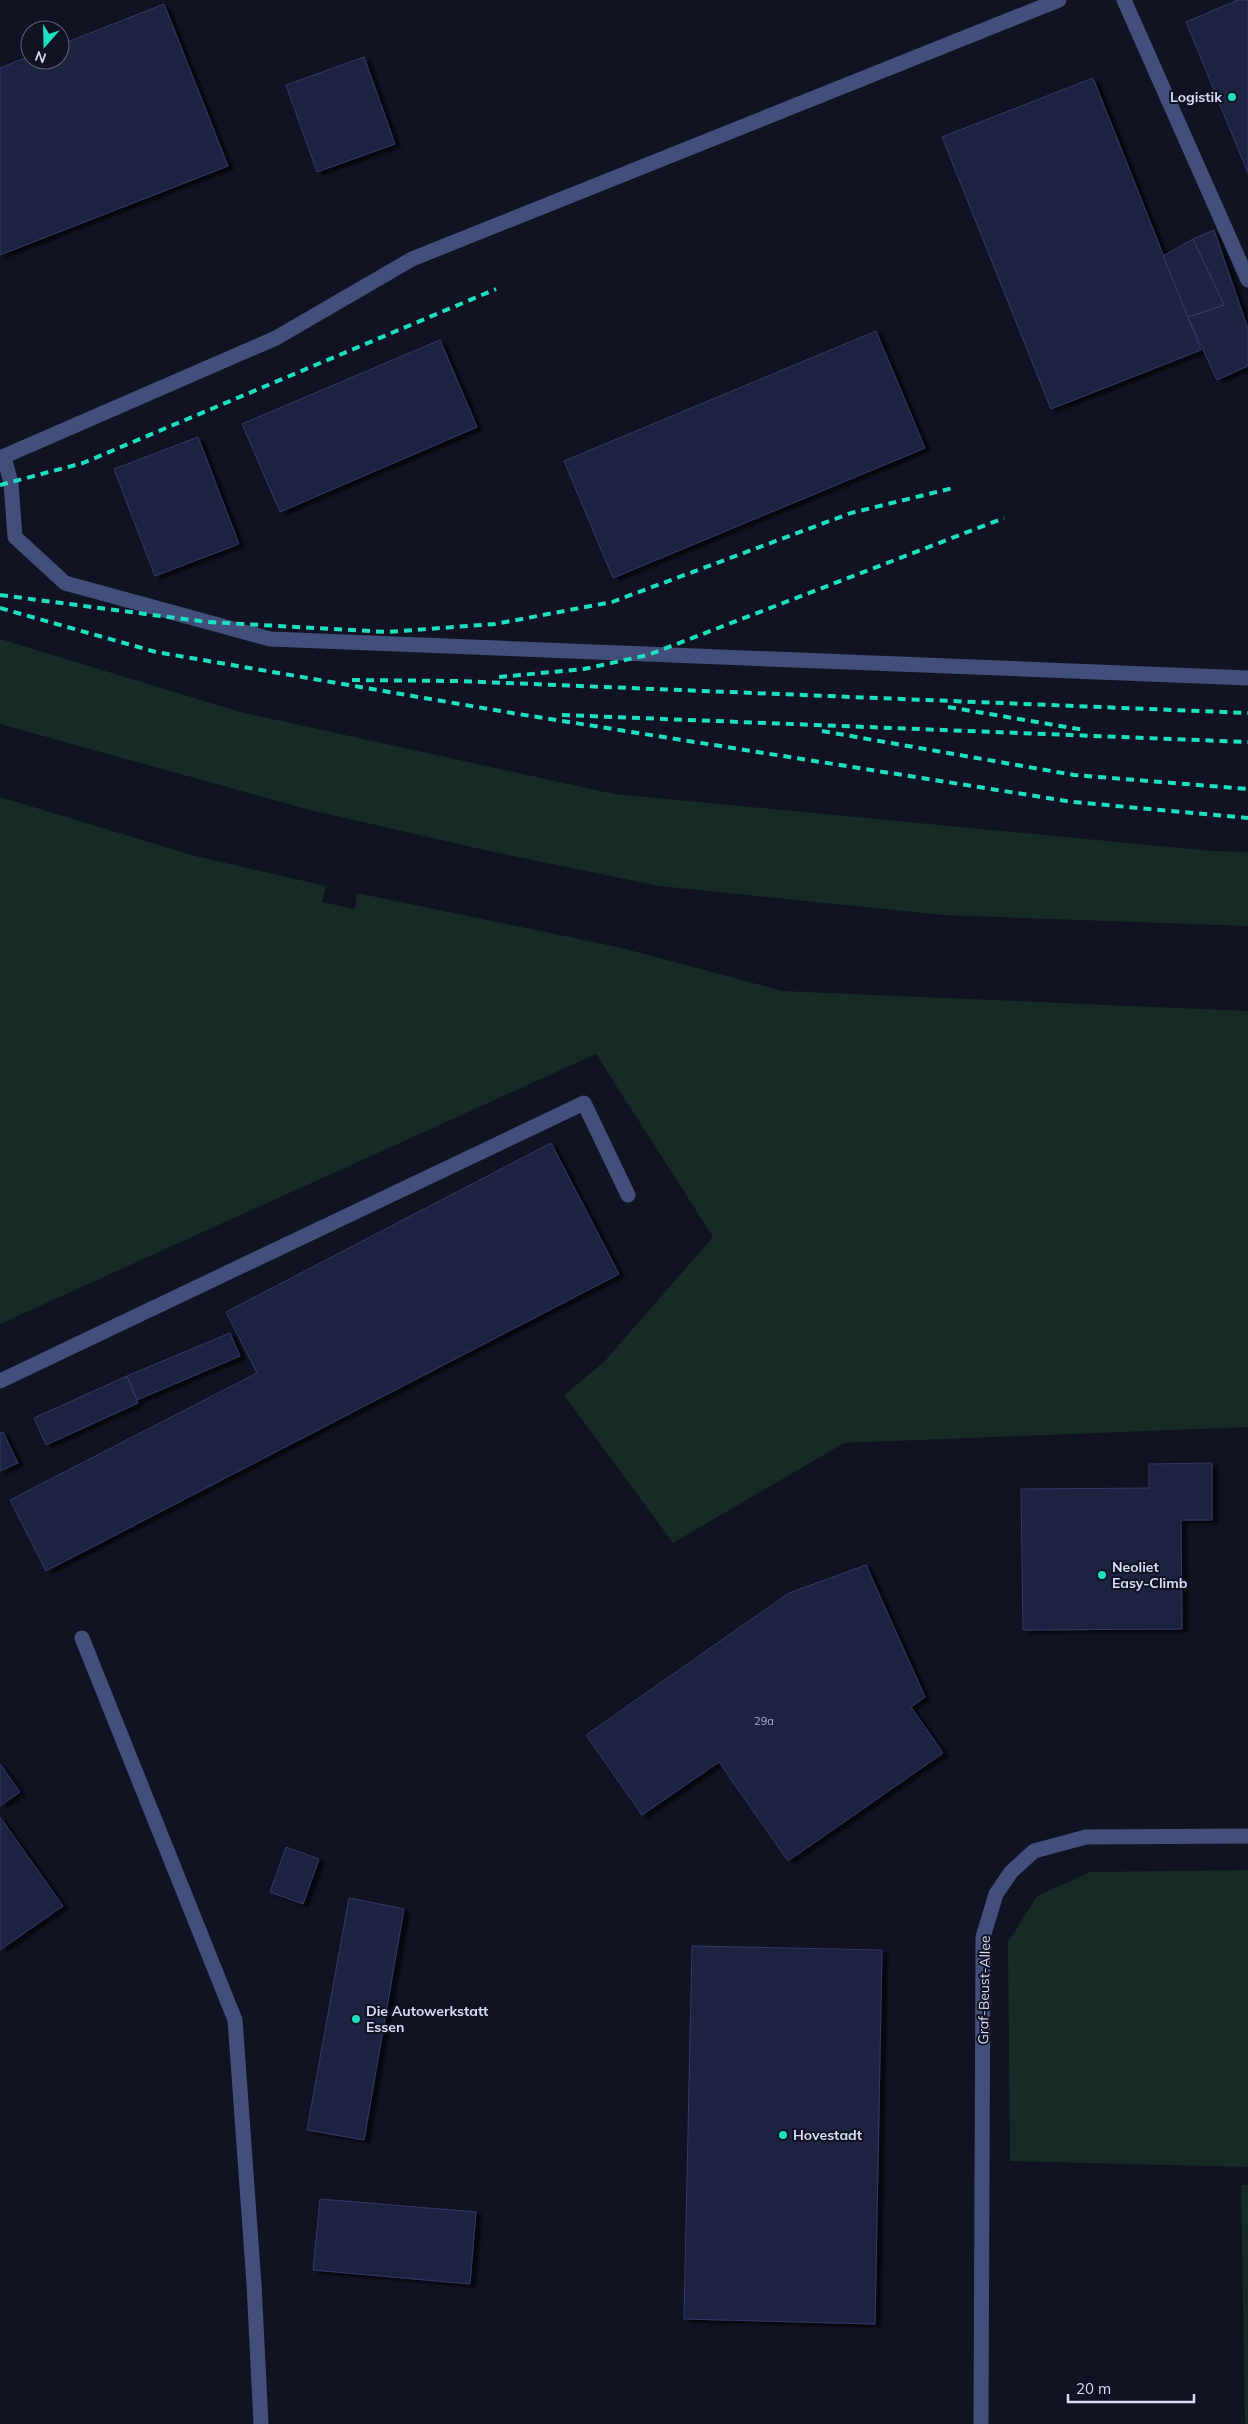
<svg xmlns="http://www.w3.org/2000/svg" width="1248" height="2424" viewBox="0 0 1248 2424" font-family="Mulish,sans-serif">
<defs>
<filter id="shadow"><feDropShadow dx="5.5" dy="3" stdDeviation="1" flood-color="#0009"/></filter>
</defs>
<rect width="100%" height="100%" fill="#111222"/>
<g fill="#152b24">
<polygon points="0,639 240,712 614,794 1212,851 1248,852 1248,926 943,915 659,886 489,851 310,810 0,724"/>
<polygon points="0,797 195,856 326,886 322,902 355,909 357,893 622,948 783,991 1248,1011 1248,1427 844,1443 673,1543 564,1395 604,1362 713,1237 596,1054 0,1324"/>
<polygon points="1248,1870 1248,2167 1010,2161 1008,1942 1037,1896 1090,1872"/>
<polygon points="1241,2185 1248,2185 1248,2424 1245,2424"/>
</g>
<g fill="#1f2140" stroke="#34386a" filter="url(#shadow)">
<polygon points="1238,0 1248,0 1248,173 1186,22"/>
<polygon points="164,4 228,166 0,255 0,68 30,56 30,60 60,60 60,45"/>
<polygon points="364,57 395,144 317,172 286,85"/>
<polygon points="1093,78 1201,350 1051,409 942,137"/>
<polygon points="1214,230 1248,329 1248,366 1217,380 1188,317 1224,305 1193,239"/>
<polygon points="1193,239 1224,305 1188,317 1163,256"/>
<polygon points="876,331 925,448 613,578 564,461"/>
<polygon points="440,340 477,427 280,512 242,424"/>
<polygon points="198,437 239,544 155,576 114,469"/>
<polygon points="551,1143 619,1274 46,1571 10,1500 257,1373 226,1312"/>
<polygon points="230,1333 240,1356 137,1400 127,1376"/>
<polygon points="127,1376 138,1403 46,1445 34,1418"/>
<polygon points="3,1432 18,1463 0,1471 0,1433"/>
<polygon points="1212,1463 1212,1520 1181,1520 1182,1629 1023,1630 1021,1489 1149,1488 1149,1464"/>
<polygon points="866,1565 925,1697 911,1707 943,1753 788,1861 719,1762 642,1815 586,1735 789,1593"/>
<polygon points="0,1764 20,1792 0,1806"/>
<polygon points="0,1817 63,1906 0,1950"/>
<polygon points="286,1847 319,1859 303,1904 270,1892"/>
<polygon points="349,1898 404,1909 364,2140 307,2130"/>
<polygon points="692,1946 882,1950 875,2324 684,2319"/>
<polygon points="320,2199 476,2212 470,2284 313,2270"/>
</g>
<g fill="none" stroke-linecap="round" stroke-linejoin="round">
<g stroke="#424f7b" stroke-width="15">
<polyline points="1124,0 1248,280"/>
<polyline points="4,457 11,483 15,537 65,583 270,639 1248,678"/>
<polyline points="0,458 276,338 412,259 1059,0"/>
<polyline points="0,1381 584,1103 628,1195"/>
<polyline points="82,1638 235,2020 254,2284 261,2424"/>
<polyline points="981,2424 983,1937 996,1894 1011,1872 1034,1851 1086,1837 1248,1836"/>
</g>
<g stroke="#1de0c0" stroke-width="4" stroke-dasharray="8 6" stroke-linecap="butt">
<polyline points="0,485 83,463 496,289"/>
<polyline points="0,595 207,622 387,632 495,624 612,602 851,513 953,488"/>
<polyline points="0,608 156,652 512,713 1073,802 1248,818"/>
<polyline points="499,677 584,669 648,655 1004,518"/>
<polyline points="352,680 457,681 1248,713"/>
<polyline points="948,707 1084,730"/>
<polyline points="562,715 1248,742"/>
<polyline points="822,731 1074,775 1248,789"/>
</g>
</g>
<g fill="#1de0c0" stroke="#111222" stroke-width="2">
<circle cx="1232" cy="97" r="5"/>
<circle cx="1102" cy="1575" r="5"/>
<circle cx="356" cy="2019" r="5"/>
<circle cx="783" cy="2135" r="5"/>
</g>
<g text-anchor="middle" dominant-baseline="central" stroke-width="4" stroke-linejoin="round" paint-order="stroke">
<g font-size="11" fill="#a9adcc">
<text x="764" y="1721">29a</text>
</g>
<g font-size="14" font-weight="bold" fill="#d7dcfa" stroke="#111222" text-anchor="start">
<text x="1222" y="97" text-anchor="end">Logistik</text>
<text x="1112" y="1567">Neoliet<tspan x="1112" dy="16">Easy-Climb</tspan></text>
<text x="366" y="2011">Die Autowerkstatt<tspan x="366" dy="16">Essen</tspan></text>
<text x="793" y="2135">Hovestadt</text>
</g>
<g font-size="14" fill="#d7dcfa" stroke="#111222">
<text transform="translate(984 1990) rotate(-89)">Graf-Beust-Allee</text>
</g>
</g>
<g transform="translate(45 45) rotate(200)"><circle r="24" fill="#111222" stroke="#606378"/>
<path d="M0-4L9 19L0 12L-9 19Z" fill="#1de0c0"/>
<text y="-8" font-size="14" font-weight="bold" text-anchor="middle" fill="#d7dcfa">N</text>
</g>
<path d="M1068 2394v8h126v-8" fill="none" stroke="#d7dcfa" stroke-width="2.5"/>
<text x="1076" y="2394" font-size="15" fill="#d7dcfa" stroke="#111222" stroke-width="4" paint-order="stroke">20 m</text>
</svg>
